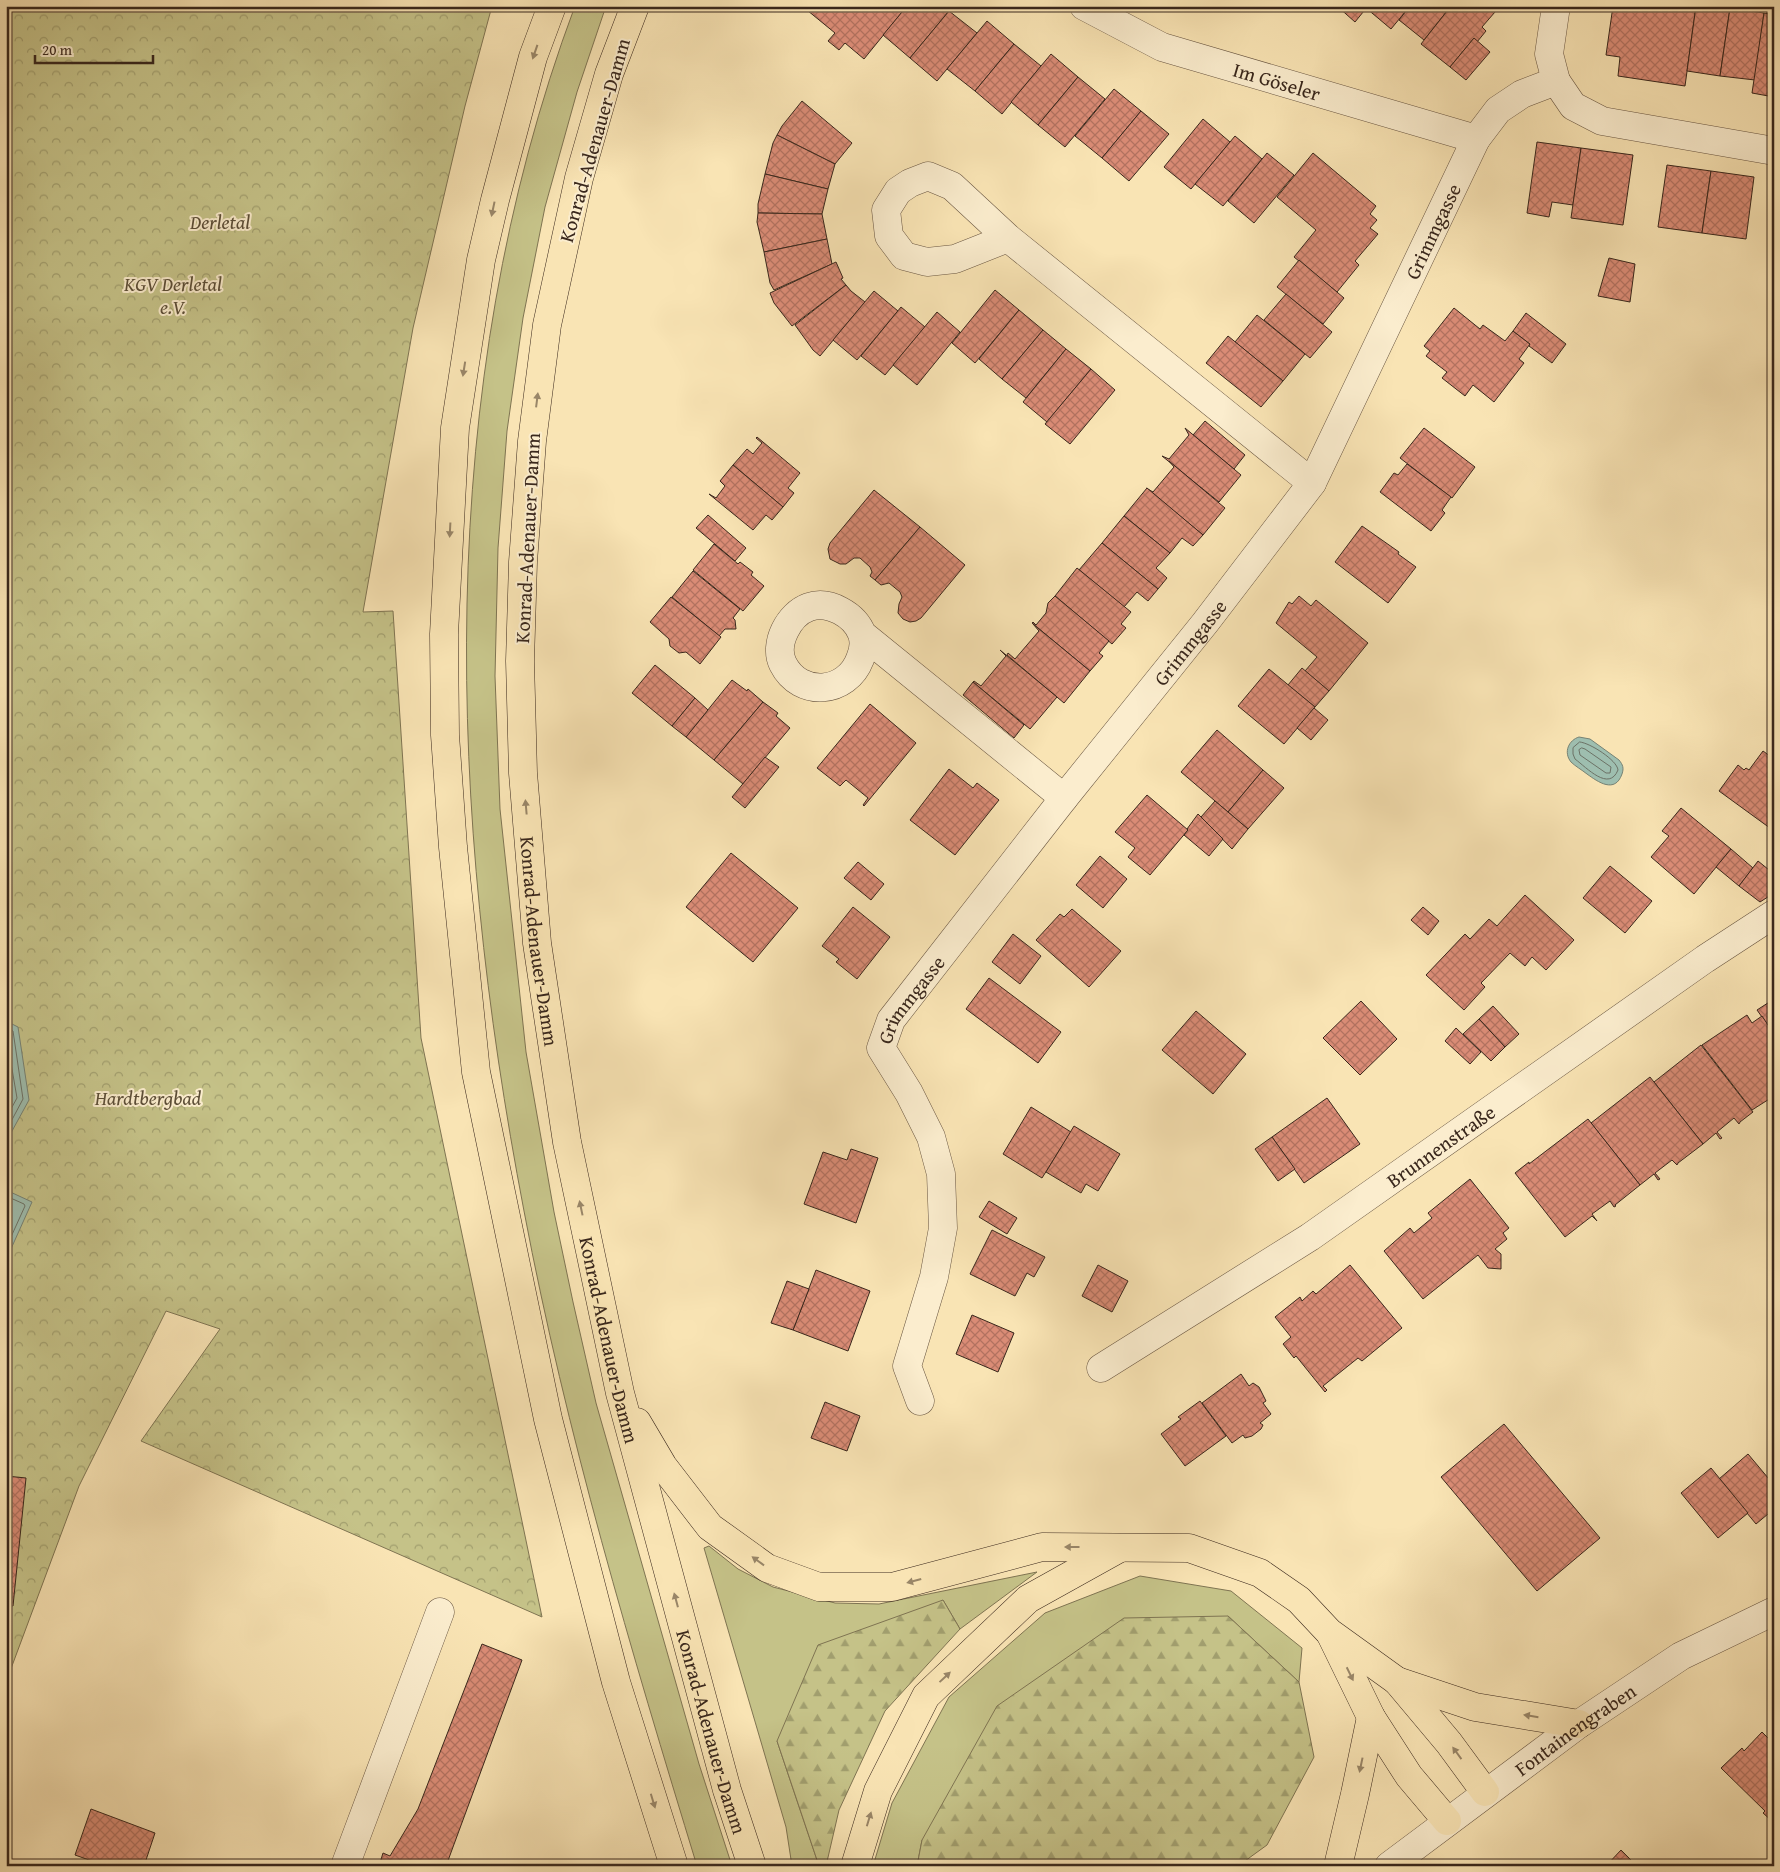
<svg xmlns="http://www.w3.org/2000/svg" width="1780" height="1872" viewBox="0 0 1780 1872" font-family="'Gentium Book Plus',serif">
<defs>
<pattern id="forest-firs" width="22" height="20" patternUnits="userSpaceOnUse" patternTransform="scale(1.25)"><rect width="22" height="20" fill="#c5c288"/><path d="M5 1l3.5 6h-7zM16 11l3.5 6h-7z" fill="#a19e6e"/></pattern>
<pattern id="park-crowns" width="20" height="18" patternUnits="userSpaceOnUse" patternTransform="scale(1.25)"><rect width="20" height="18" fill="#c5c288"/><path d="M2 6a3 3 0 1 1 6 0M12 15a3 3 0 1 1 6 0" fill="none" stroke="#a19e6e"/></pattern>
<pattern id="building-cross-hatch" width="8" height="8" patternUnits="userSpaceOnUse" patternTransform="scale(1.25)"><rect width="8" height="8" fill="#da8c76"/><path d="M0 0l8 8M0 8l8-8" fill="none" stroke="#b27260"/></pattern>
</defs>
<rect width="100%" height="100%" fill="#f9e4b4"/>
<filter id="stains"><feTurbulence type="fractalNoise" baseFrequency=".004" numOctaves="4"/><feColorMatrix values="0 0 0 0 .2 0 0 0 0 .09 0 0 0 0 .02 0 0 0 .5 -.17"/></filter>
<radialGradient id="worn" r=".72"><stop offset=".6" stop-color="#630" stop-opacity="0"/><stop offset="1" stop-color="#630" stop-opacity=".3"/></radialGradient>
<g fill="#c5c288" stroke="#7f7452">
<path d="M 575,6 L 606,6 L 577,92 L 545,207 L 523,318 L 507,431 L 498,548 L 495,676 L 500,809 L 526,1052 L 554,1212 L 573,1302 L 596,1403 L 699,1764 L 732,1866 L 697,1866 C 631,1650 566,1433 524,1211 C 448,814 431,391 575,6 Z"/>
<polygon points="709,1546 738,1569 773,1587 835,1603 879,1604 1037,1572 960,1629 943,1600 777,1741 819,1866 792,1866 786,1827 704,1548"/>
<polygon points="1140,1576 1231,1591 1302,1648 1299,1682 1228,1616 922,1840 917,1866 873,1866 892,1803 949,1697 1045,1613"/>
</g>
<g fill="url(#forest-firs)" stroke="#7f7452">
<polygon points="943,1600 960,1629 885,1711 839,1810 826,1866 819,1866 777,1741 818,1645"/>
<polygon points="1228,1616 1299,1682 1314,1757 1267,1845 1238,1866 917,1866 922,1840 997,1706 1124,1618"/>
</g>
<polygon fill="url(#park-crowns)" stroke="#7f7452" points="6,6 492,6 465,106 413,328 363,612 393,611 421,1038 542,1617 141,1441 220,1329 166,1311 79,1486 6,1682"/>
<g fill="#9ebeaf" stroke="#768274">
<path d="M 1579,737 L 1590,739 L 1619,760 C 1623,765 1624,768 1622,774 C 1615,794 1598,782 1587,774 C 1582,770 1575,766 1571,762 C 1563,752 1569,740 1579,737 Z"/>
<polygon points="6,1021 18,1027 29,1100 6,1142"/>
<polygon points="6,1190 32,1202 6,1260"/>
</g>
<g fill="none" stroke-linecap="round" stroke-linejoin="round">
<g stroke="#6c7266" stroke-width="1">
<path d="M 1580,742 C 1590,743 1617,760 1618,770 C 1609,792 1587,768 1575,759 L 1573,754 L 1573,748 Z"/>
<polygon points="1582,748 1585,749 1611,767 1610,773 1606,773 1580,755 1579,750"/>
<polyline points="6,1027 13,1031 23,1099 6,1131"/>
<polyline points="6,1034 17,1098 6,1118"/>
<polyline points="6,1196 24,1204 25,1206 6,1248"/>
</g>
</g>
<g fill="url(#building-cross-hatch)" stroke="#39271c">
<polygon points="802,6 907,6 864,59 845,43 839,50 828,41 835,33"/>
<polygon points="907,6 944,6 949,11 910,58 883,35"/>
<polygon points="1337,6 1368,6 1355,22"/>
<polygon points="1368,6 1410,6 1391,29 1366,8"/>
<polygon points="1410,6 1451,6 1424,40 1399,20"/>
<polygon points="1451,6 1488,6 1495,12 1482,27 1486,31 1477,42 1474,38 1450,67 1421,44"/>
<polygon points="1613,6 1696,6 1685,86 1618,76 1620,57 1606,55"/>
<polygon points="1696,6 1730,8 1720,76 1687,71"/>
<polygon points="1730,8 1764,13 1755,80 1720,76"/>
<polygon points="949,11 977,33 937,81 910,58"/>
<polygon points="1764,13 1774,15 1774,97 1752,93"/>
<polygon points="987,21 1014,44 975,91 947,69"/>
<polygon points="1474,38 1490,52 1466,80 1450,67"/>
<polygon points="1014,44 1041,66 1002,114 975,91"/>
<polygon points="1051,54 1078,77 1038,125 1011,102"/>
<polygon points="1078,77 1105,99 1065,147 1038,125"/>
<polygon points="1114,89 1141,111 1102,158 1075,136"/>
<polygon points="802,101 852,143 835,164 777,135 782,126"/>
<polygon points="1141,111 1169,134 1129,181 1102,158"/>
<polygon points="1203,119 1230,142 1191,189 1164,167"/>
<polygon points="777,135 835,164 828,189 765,174 773,143"/>
<polygon points="1235,136 1262,159 1223,206 1195,184"/>
<polygon points="1537,142 1581,148 1573,205 1552,202 1549,217 1527,213"/>
<polygon points="1581,148 1633,155 1623,225 1571,218"/>
<polygon points="1267,153 1294,175 1254,223 1228,201"/>
<polygon points="1313,153 1376,206 1370,214 1377,220 1370,228 1378,234 1355,261 1359,265 1337,292 1294,257 1316,230 1277,197"/>
<polygon points="1667,165 1711,171 1702,233 1658,227"/>
<polygon points="1711,171 1754,177 1746,239 1702,233"/>
<polygon points="765,174 828,189 822,214 758,213 758,204"/>
<polygon points="758,213 822,214 827,239 764,252 757,222"/>
<polygon points="827,239 832,264 774,290 770,283 764,252"/>
<polygon points="1609,258 1635,264 1630,302 1598,296"/>
<polygon points="1299,260 1344,298 1323,324 1277,287"/>
<polygon points="836,262 843,278 841,279 846,285 792,326 774,303 770,293"/>
<polygon points="846,285 851,291 865,302 820,356 813,350 795,325"/>
<polygon points="995,290 1019,310 975,363 952,343"/>
<polygon points="874,291 898,311 857,360 833,340"/>
<polygon points="1286,294 1332,332 1310,358 1264,320"/>
<polygon points="901,307 925,327 885,375 861,356"/>
<polygon points="1454,308 1480,329 1483,325 1505,341 1513,331 1530,344 1519,359 1524,363 1494,402 1473,385 1465,396 1442,378 1447,372 1426,356 1430,351 1424,346"/>
<polygon points="1019,310 1043,330 1002,379 979,359"/>
<polygon points="937,312 960,332 917,385 893,365"/>
<polygon points="1526,313 1566,344 1552,363 1529,346 1530,344 1513,331"/>
<polygon points="1257,315 1305,354 1283,381 1235,342"/>
<polygon points="1043,330 1066,349 1026,398 1002,379"/>
<polygon points="1228,336 1283,381 1261,407 1206,363"/>
<polygon points="1066,349 1091,369 1047,422 1023,402"/>
<polygon points="1091,369 1115,390 1070,444 1045,424"/>
<polygon points="1205,421 1245,455 1234,469 1193,435"/>
<polygon points="1185,428 1241,475 1219,502 1162,456 1169,459 1189,435"/>
<polygon points="1424,428 1475,467 1452,498 1400,458"/>
<polygon points="757,437 800,473 788,488 794,493 783,507 733,465 747,449 753,454 762,443 756,438"/>
<polygon points="1169,461 1225,508 1203,535 1146,488 1153,492 1174,467"/>
<polygon points="1407,464 1451,497 1442,510 1445,513 1431,531 1380,492 1394,473 1398,475"/>
<polygon points="733,465 783,507 772,520 766,515 753,530 709,494 716,498 725,486 720,481"/>
<polygon points="1147,488 1203,535 1193,546 1182,538 1170,553 1124,516"/>
<polygon points="874,490 920,527 875,580 870,576 872,572 870,567 860,558 854,558 846,564 840,564 830,559 828,549 830,543"/>
<polygon points="708,515 746,548 735,561 696,528"/>
<polygon points="1124,516 1170,553 1156,568 1167,578 1158,589 1102,543"/>
<polygon points="1362,526 1399,552 1398,554 1416,567 1388,603 1335,562"/>
<polygon points="920,527 965,565 921,618 916,621 910,622 903,619 898,613 899,604 902,597 900,592 889,583 881,585 875,580"/>
<polygon points="1102,543 1158,589 1148,601 1137,592 1124,607 1079,570"/>
<polygon points="714,544 738,564 740,562 753,572 751,575 764,586 743,611 693,570"/>
<polygon points="1077,568 1131,612 1121,624 1126,628 1112,644 1055,596"/>
<polygon points="693,571 740,609 733,618 735,620 736,629 725,629 719,636 672,597"/>
<polygon points="1055,596 1109,641 1099,653 1103,656 1090,671 1032,623 1033,622 1036,625 1046,613 1048,603"/>
<polygon points="1299,596 1311,606 1316,600 1368,643 1329,691 1305,671 1317,657 1276,623 1289,602 1292,604"/>
<polygon points="671,597 721,637 700,664 686,652 679,653 670,646 669,639 650,622"/>
<polygon points="1033,624 1090,671 1064,703 1007,655 1008,653 1015,659 1039,631"/>
<polygon points="1000,650 1057,697 1030,729 973,682 974,681 981,686 1006,656"/>
<polygon points="655,665 695,698 672,726 632,693"/>
<polygon points="1302,668 1329,691 1315,707 1288,685"/>
<polygon points="1269,669 1315,707 1284,744 1238,706"/>
<polygon points="732,680 747,691 748,689 763,702 714,760 686,737"/>
<polygon points="973,682 1024,725 1014,738 963,695"/>
<polygon points="695,698 708,710 686,737 672,726"/>
<polygon points="763,702 778,713 776,716 790,728 743,784 714,760"/>
<polygon points="870,704 916,743 864,806 863,805 868,798 846,780 840,786 817,768"/>
<polygon points="1314,708 1328,720 1311,740 1297,728"/>
<polygon points="1217,730 1263,770 1228,812 1181,772"/>
<polygon points="1763,751 1774,759 1774,831 1719,791 1738,765 1744,770 1746,768 1749,770"/>
<polygon points="765,757 779,767 745,808 732,797"/>
<polygon points="949,769 973,788 977,783 999,800 955,855 910,820"/>
<polygon points="1263,770 1284,788 1248,829 1228,812"/>
<polygon points="1147,795 1188,830 1150,875 1128,857 1135,848 1115,832"/>
<polygon points="1215,801 1248,829 1232,849 1201,817"/>
<polygon points="1681,808 1731,849 1694,894 1651,857 1669,836 1662,831"/>
<polygon points="1198,814 1223,839 1209,856 1184,835 1188,830 1187,829"/>
<polygon points="1731,849 1753,868 1739,886 1716,867"/>
<polygon points="731,853 798,908 753,962 686,907"/>
<polygon points="1100,856 1127,879 1103,908 1076,885"/>
<polygon points="1758,861 1774,874 1774,893 1760,902 1739,886"/>
<polygon points="858,862 884,884 871,900 844,878"/>
<polygon points="1610,866 1652,901 1625,933 1583,898"/>
<polygon points="1525,895 1574,940 1546,970 1532,957 1525,966 1510,953 1481,983 1485,987 1464,1010 1426,975 1465,934 1470,939 1489,919 1497,926"/>
<polygon points="853,907 890,937 857,979 836,962 839,959 822,946"/>
<polygon points="1423,907 1439,921 1428,935 1411,920"/>
<polygon points="1072,909 1121,951 1089,987 1036,940 1060,914 1064,917"/>
<polygon points="1013,934 1041,956 1020,984 992,962"/>
<polygon points="989,978 1061,1032 1038,1063 966,1009"/>
<polygon points="1774,999 1774,1034 1757,1010"/>
<polygon points="1361,1001 1397,1039 1360,1075 1323,1038"/>
<polygon points="1493,1006 1519,1034 1505,1047 1479,1019"/>
<polygon points="1196,1011 1246,1054 1213,1094 1162,1050"/>
<polygon points="1747,1015 1752,1023 1762,1016 1774,1034 1774,1096 1752,1110 1702,1045"/>
<polygon points="1479,1019 1505,1047 1491,1061 1463,1034"/>
<polygon points="1456,1028 1481,1052 1470,1064 1445,1041"/>
<polygon points="1701,1045 1753,1112 1740,1122 1739,1124 1734,1118 1717,1132 1722,1138 1720,1139 1716,1133 1703,1144 1654,1082"/>
<polygon points="1650,1077 1703,1144 1678,1163 1677,1165 1672,1160 1655,1173 1660,1179 1658,1180 1654,1174 1640,1185 1591,1123"/>
<polygon points="1327,1098 1360,1144 1304,1183 1272,1137"/>
<polygon points="1031,1107 1071,1132 1042,1178 1003,1154"/>
<polygon points="1588,1119 1640,1185 1615,1205 1616,1206 1614,1207 1610,1201 1592,1214 1597,1221 1592,1216 1565,1237 1515,1173 1529,1162 1529,1164"/>
<polygon points="1074,1126 1120,1154 1098,1191 1086,1184 1081,1193 1046,1172"/>
<polygon points="1272,1137 1295,1169 1278,1181 1255,1149"/>
<polygon points="851,1149 878,1158 856,1223 804,1204 823,1152 847,1160"/>
<polygon points="1470,1179 1509,1228 1503,1233 1507,1239 1495,1249 1501,1254 1501,1269 1488,1268 1478,1255 1423,1299 1384,1251 1410,1228 1414,1233 1432,1218 1428,1213"/>
<polygon points="989,1201 1017,1218 1007,1234 979,1217"/>
<polygon points="992,1230 1045,1257 1034,1277 1027,1273 1015,1296 970,1274"/>
<polygon points="1098,1265 1128,1281 1112,1312 1082,1296"/>
<polygon points="1350,1265 1402,1328 1362,1361 1358,1358 1323,1386 1327,1390 1325,1392 1296,1356 1294,1358 1283,1344 1291,1337 1275,1317 1300,1297 1302,1301 1313,1291 1316,1294"/>
<polygon points="816,1270 870,1291 848,1351 793,1330"/>
<polygon points="787,1281 809,1289 793,1330 771,1323"/>
<polygon points="972,1315 1014,1333 998,1372 956,1354"/>
<polygon points="1241,1374 1249,1386 1253,1383 1259,1387 1266,1401 1263,1403 1271,1414 1260,1423 1263,1425 1261,1429 1252,1436 1245,1438 1243,1435 1232,1443 1202,1403"/>
<polygon points="1200,1401 1226,1436 1185,1466 1161,1434 1181,1419 1178,1417"/>
<polygon points="825,1402 860,1416 847,1451 811,1438"/>
<polygon points="1504,1424 1600,1538 1537,1591 1441,1477"/>
<polygon points="1748,1454 1774,1485 1774,1509 1756,1524 1719,1479"/>
<polygon points="1711,1468 1748,1513 1718,1538 1681,1493"/>
<polygon points="6,1476 26,1478 13,1606 6,1605"/>
<polygon points="482,1644 522,1660 446,1866 379,1866 383,1853 390,1856 418,1809"/>
<polygon points="1762,1732 1774,1744 1774,1823 1763,1813 1765,1811 1721,1768 1742,1748 1744,1751"/>
<polygon points="91,1809 155,1833 144,1866 106,1866 75,1855"/>
<polygon points="1621,1850 1637,1866 1606,1866"/>
</g>
<g fill="none" stroke-linecap="round" stroke-linejoin="round">
<g stroke="#695642" stroke-width="29">
<g id="minor">
<path id="s1" d="M 1084,6 L 1162,47 L 1476,139"/>
<polyline points="1556,81 1573,106 1602,121 1774,151"/>
<polyline points="1008,238 955,259 927,262 904,256 889,236 886,210 898,191 910,183 928,176 952,186 1008,238 1312,483"/>
<path d="M 862,634 C 855,615 829,600 809,607 C 789,614 773,644 783,664 C 800,698 847,694 860,659 C 864,650 865,643 862,634 L 1064,798"/>
<path id="s2" d="M 1101,1368 L 1310,1237 L 1705,959 L 1774,914"/>
<path id="s3" d="M 920,1401 L 907,1366 L 934,1277 L 943,1228 L 941,1174 L 931,1137 L 909,1093 L 881,1048 L 891,1020 L 1064,798 L 1205,623 L 1312,483 L 1476,139 L 1498,110 L 1522,94 L 1556,81 L 1549,54 L 1556,6"/>
<polyline points="345,1866 440,1612"/>
<path id="s4" d="M 1389,1866 L 1579,1724 L 1681,1656 L 1774,1611"/>
</g>
</g>
<g stroke="#39271c" stroke-width="29">
<g id="major">
<polyline points="552,6 533,57 495,200 481,260 455,428 444,634 445,735 453,847 476,1072 548,1419 616,1682 674,1866"/>
<path id="s5" d="M 635,6 L 609,74 L 579,178 L 547,325 L 532,441 L 523,562 L 520,661 L 523,773 L 537,943 L 567,1142 L 620,1393 L 727,1790 L 752,1866"/>
<polyline points="637,1422 663,1466 710,1527 767,1568 819,1587 892,1587 1042,1547 1189,1548 1260,1573 1299,1600 1329,1632 1397,1681 1449,1743 1485,1792"/>
<polyline points="1331,1635 1371,1717 1409,1776 1447,1821"/>
<polyline points="1397,1681 1475,1707 1579,1724"/>
<polyline points="855,1866 878,1791 926,1696 1028,1599 1118,1549"/>
<polyline points="1338,1866 1355,1794 1371,1717"/>
</g>
</g>
<use href="#minor" stroke="#fbedce" stroke-width="28"/>
<use href="#major" stroke="#f9e4b4" stroke-width="28"/>
</g>
<defs><path id="oneway-solid" d="M-6-.8H1V-3.2L6.5 0L1 3.2V.8H-6Z" transform="scale(1.25)"/></defs>
<g fill="#998668">
<use href="#oneway-solid" transform="translate(535 52) rotate(109)"/>
<use href="#oneway-solid" transform="translate(493 209) rotate(102)"/>
<use href="#oneway-solid" transform="translate(464 369) rotate(99)"/>
<use href="#oneway-solid" transform="translate(537 400) rotate(-83)"/>
<use href="#oneway-solid" transform="translate(450 530) rotate(93)"/>
<use href="#oneway-solid" transform="translate(526 807) rotate(-95)"/>
<use href="#oneway-solid" transform="translate(581 1208) rotate(-102)"/>
<use href="#oneway-solid" transform="translate(1072 1547) rotate(-180)"/>
<use href="#oneway-solid" transform="translate(758 1561) rotate(-144)"/>
<use href="#oneway-solid" transform="translate(914 1581) rotate(165)"/>
<use href="#oneway-solid" transform="translate(676 1600) rotate(-105)"/>
<use href="#oneway-solid" transform="translate(1350 1674) rotate(64)"/>
<use href="#oneway-solid" transform="translate(945 1677) rotate(-43)"/>
<use href="#oneway-solid" transform="translate(1531 1716) rotate(-171)"/>
<use href="#oneway-solid" transform="translate(1457 1753) rotate(-126)"/>
<use href="#oneway-solid" transform="translate(1361 1765) rotate(102)"/>
<use href="#oneway-solid" transform="translate(653 1801) rotate(73)"/>
<use href="#oneway-solid" transform="translate(869 1819) rotate(-73)"/>
</g>
<g text-anchor="middle" dominant-baseline="central" stroke-width="4" stroke-linejoin="round" paint-order="stroke">
<g font-size="20" fill="#39271c" stroke="#fbedce">
<text stroke="none"><textPath href="#s1" startOffset="208">Im Göseler</textPath></text>
<text transform="translate(594 140) rotate(-74)">Konrad-Adenauer-Damm</text>
<text stroke="none"><textPath href="#s3" startOffset="1366">Grimmgasse</textPath></text>
<text transform="translate(527 538) rotate(-87)">Konrad-Adenauer-Damm</text>
<text stroke="none"><textPath href="#s3" startOffset="886">Grimmgasse</textPath></text>
<text stroke="none"><textPath href="#s5" startOffset="950">Konrad-Adenauer-Damm</textPath></text>
<text stroke="none"><textPath href="#s3" startOffset="432">Grimmgasse</textPath></text>
<text stroke="none"><textPath href="#s2" startOffset="406">Brunnenstraße</textPath></text>
<text stroke="none"><textPath href="#s5" startOffset="1355">Konrad-Adenauer-Damm</textPath></text>
<text stroke="none"><textPath href="#s4" startOffset="231">Fontainengraben</textPath></text>
<text stroke="none"><textPath href="#s5" startOffset="1760">Konrad-Adenauer-Damm</textPath></text>
</g>
<g font-size="20" font-style="italic" fill="#5c4e37" stroke="#fbedce">
<text x="220" y="221">Derletal</text>
<text x="173" y="283">KGV Derletal<tspan x="173" dy="23">e.V.</tspan></text>
<text x="148" y="1097">Hardtbergbad</text>
</g>
</g>
<rect width="1780" height="1872" fill="none" stroke="#f9e4b4" stroke-width="25"/>
<rect x="8" y="8" width="1765" height="1857" fill="none" stroke="#39271c" stroke-width="2.5"/>
<rect x="12" y="12" width="1755" height="1847" fill="none" stroke="#39271c"/>
<path d="M35 55v8h118v-8" fill="none" stroke="#39271c" stroke-width="2.5"/>
<text x="42" y="55" font-size="15" fill="#39271c" stroke="#fbedce" stroke-width="4" paint-order="stroke">20 m</text>
<rect width="100%" height="100%" filter="url(#stains)"/>
<rect width="100%" height="100%" fill="url(#worn)"/>
</svg>
